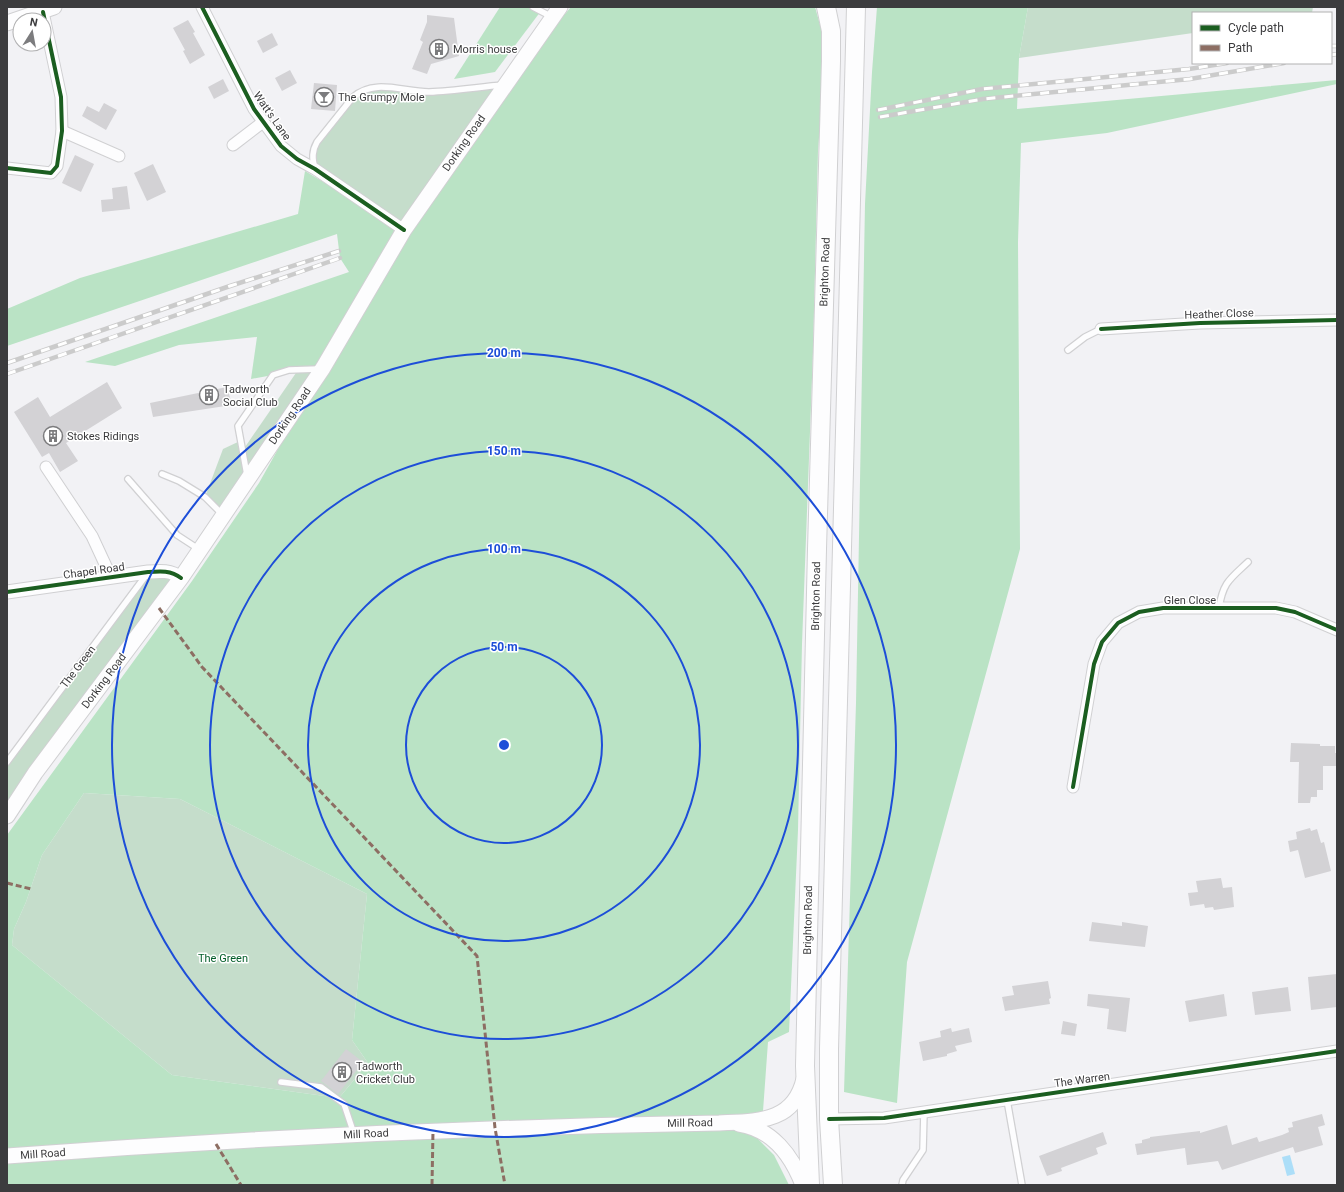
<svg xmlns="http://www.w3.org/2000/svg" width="1344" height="1192" viewBox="0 0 1344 1192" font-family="Roboto,sans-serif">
<rect width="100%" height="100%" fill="#f2f2f5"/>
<g fill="#c5ddcb">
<polygon points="1028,7 1313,7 1312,13 1193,13 1193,33 1019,58"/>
<polygon points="505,84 404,230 315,169 313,148 353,97 368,88 429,92"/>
<polygon points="323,368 224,515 205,497 223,449 240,441 243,450 298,370"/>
<polygon points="148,572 174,575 7,816 7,762"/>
<polygon points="84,793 180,799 367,894 352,1040 368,1063 339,1098 172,1075 12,945 14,929 26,902 42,855"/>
</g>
<g fill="#bae3c5" fill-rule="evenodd">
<polygon points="500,7 544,7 495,72 454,79"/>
<path d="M 571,7 L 815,7 L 826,46 L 818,151 L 813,352 L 802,644 L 798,830 L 789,1032 L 768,1042 L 763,1111 L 719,1123 L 744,1125 L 774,1155 L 789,1185 L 7,1185 L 7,835 L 192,581 L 259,483 L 323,369 L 289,370 L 273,375 L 251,379 L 257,337 L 179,345 L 115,366 L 85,362 L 349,272 L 340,258 L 337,234 L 7,346 L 7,309 L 80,278 L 298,214 L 305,171 L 404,230 L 505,84 ZM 84,793 L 180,799 L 367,894 L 352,1040 L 368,1063 L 339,1098 L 172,1075 L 12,945 L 14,929 L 26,902 L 42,855 Z"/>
<polygon points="877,7 1028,7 1019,58 1017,109 1337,80 1337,84 1107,133 1021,143 1018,242 1020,549 907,962 897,1103 844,1092 856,703 865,204 872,72"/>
</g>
<polygon fill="#acdef8" points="1290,1155 1295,1174 1287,1176 1282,1157"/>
<g fill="#d3d2d5">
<polygon points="427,15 454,18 459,56 431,64 427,74 412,69 423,42 420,40 427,22"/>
<polygon points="188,20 195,32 193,33 205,55 190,64 183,51 185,50 173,28"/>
<polygon points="272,33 278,45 263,53 257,41"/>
<polygon points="290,70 297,83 282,91 275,78"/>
<polygon points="223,79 229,91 214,99 208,87"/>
<polygon points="314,83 337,85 335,111 311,109"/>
<polygon points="104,103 117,110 106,130 82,116 87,106 99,112"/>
<polygon points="75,155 94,164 81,192 62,183"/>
<polygon points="153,164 166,192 147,201 134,173"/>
<polygon points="127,186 130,209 102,212 101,200 113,199 112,188"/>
<polygon points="107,382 122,408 66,443 78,461 60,472 49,453 42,457 14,412 38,397 50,417"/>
<polygon points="227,387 232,405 153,417 150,403"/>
<polygon points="1291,743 1320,744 1320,746 1335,746 1335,753 1337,753 1337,766 1323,766 1323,790 1317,790 1317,797 1311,797 1310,803 1298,803 1299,762 1290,762"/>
<polygon points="1310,828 1311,831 1317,829 1321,843 1324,842 1331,871 1305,878 1298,850 1290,852 1288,841 1297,839 1296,832"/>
<polygon points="1221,878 1223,888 1232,887 1234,907 1214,910 1213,907 1205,908 1204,904 1190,906 1188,893 1198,892 1196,881"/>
<polygon points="1092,922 1122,926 1122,922 1148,926 1145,947 1089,941"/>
<polygon points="1337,974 1337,1007 1311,1010 1308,977"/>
<polygon points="1048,981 1051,998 1049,999 1050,1004 1005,1011 1002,997 1014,995 1012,986"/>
<polygon points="1288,987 1291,1011 1255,1015 1252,992"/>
<polygon points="1088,994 1130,998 1126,1032 1107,1029 1109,1009 1087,1006"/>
<polygon points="1224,994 1227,1016 1189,1022 1185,1001"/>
<polygon points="1063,1021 1077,1024 1075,1036 1061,1034"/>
<polygon points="951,1028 952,1032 969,1028 972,1042 955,1046 957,1051 947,1054 947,1056 923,1061 919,1042 941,1037 940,1031"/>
<polygon points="346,1049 363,1062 338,1094 321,1081"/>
<polygon points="1322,1114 1325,1125 1318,1127 1323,1145 1295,1153 1293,1147 1222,1170 1218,1161 1187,1165 1185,1148 1137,1155 1135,1144 1142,1143 1142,1140 1150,1138 1150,1137 1200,1131 1200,1133 1227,1125 1232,1145 1257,1137 1259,1142 1282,1135 1289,1132 1288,1128 1293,1127 1292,1122"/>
<polygon points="1103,1132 1107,1144 1096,1148 1098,1154 1061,1168 1062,1171 1047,1176 1039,1156"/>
</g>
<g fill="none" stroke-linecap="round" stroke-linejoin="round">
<g stroke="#d0d0d2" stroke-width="8">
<g id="service">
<polyline points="533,7 552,17"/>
<path d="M 315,169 C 312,158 312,151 317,142 L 353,97 C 375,78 403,92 429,92 C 454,91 479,87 503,85"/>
<polyline points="1068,350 1085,337 1101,329"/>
<polyline points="162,474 179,481 205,497 223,515"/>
<polyline points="247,475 238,426 273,375 289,370 319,369"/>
<polyline points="128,479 177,535 200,550"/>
<path d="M 1219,608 C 1223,582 1230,579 1248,562"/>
<polyline points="7,762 147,574"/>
<polyline points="281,1082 321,1087 344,1104 354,1134"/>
<polyline points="1007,1100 1022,1185"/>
<polyline points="902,1185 903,1180 923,1150 924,1112"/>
</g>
</g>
<g stroke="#d0d0d2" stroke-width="13">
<g id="minor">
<polyline points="202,7 254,109 281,146 297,159 315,169 404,230"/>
<polyline points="62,131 119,156"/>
<polyline points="233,145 263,122"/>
<polyline points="7,168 51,173 57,166 62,131 61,97 43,12"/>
<polyline points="1101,329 1200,323 1337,320"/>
<polyline points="46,467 92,536 111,577"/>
<polyline points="1073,787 1094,664 1102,642 1118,623 1139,612 1163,608 1276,608 1295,612 1337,630"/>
<polyline points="829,1119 884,1118 1337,1051"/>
</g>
</g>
<g stroke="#d0d0d2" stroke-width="15">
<path id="tertiary" d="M 7,592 L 148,572 C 160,571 171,570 181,578"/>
</g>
<g stroke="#d0d0d2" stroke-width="17">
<g id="secondary">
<polyline points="7,23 54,7"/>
<polyline points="7,816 35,773 181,578 323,368 404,230 560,7"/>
<path d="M 739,1124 C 772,1129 792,1156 803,1185"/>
<path d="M 7,1156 C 244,1138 482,1127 719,1123 C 757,1121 794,1123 804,1079"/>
</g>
</g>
<g stroke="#d0d0d2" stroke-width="20">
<g id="trunk">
<polyline points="810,1185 805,1066 817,549 831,61 831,31 826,7"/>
<polyline points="833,1185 829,1119 829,1049 856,7"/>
</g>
</g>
<use href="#service" stroke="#fdfdfe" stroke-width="5.5"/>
<use href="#minor" stroke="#fdfdfe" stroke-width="11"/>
<use href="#tertiary" stroke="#fdfdfe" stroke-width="13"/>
<use href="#secondary" stroke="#fdfdfe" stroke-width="15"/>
<use href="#trunk" stroke="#fdfdfe" stroke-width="18"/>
<g stroke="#cbcbcb" stroke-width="4.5">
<g id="rail">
<polyline points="1331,46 1337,46"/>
<polyline points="1331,55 1337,54"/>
<polyline points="878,110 982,89 1189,69 1227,63"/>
<polyline points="880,117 983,99 1190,79 1284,63"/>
<polyline points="7,363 230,286 339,251"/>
<polyline points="7,374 340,258"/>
</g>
</g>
<use href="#rail" stroke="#fff" stroke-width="3" stroke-dasharray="9" stroke-linecap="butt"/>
<g stroke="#8d6e63" stroke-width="3" stroke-dasharray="6 3" stroke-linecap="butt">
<polyline points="159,608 202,667 477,956 495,1128 505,1185"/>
<polyline points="7,883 31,889"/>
<polyline points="216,1144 241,1185"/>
<polyline points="432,1185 433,1131"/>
</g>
<g stroke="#fff" stroke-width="6">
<g id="cycleway">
<polyline points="202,7 254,109 281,146 297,159 315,169 404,230"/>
<polyline points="7,168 51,173 57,166 62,131 61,97 43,12"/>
<polyline points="1101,329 1200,323 1337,320"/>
<path d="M 7,592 L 148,572 C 160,571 171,570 181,578"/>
<polyline points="1073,787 1094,664 1102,642 1118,623 1139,612 1163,608 1276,608 1295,612 1337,630"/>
<polyline points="829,1119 884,1118 1337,1051"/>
</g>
</g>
<use href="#cycleway" stroke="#1b5e20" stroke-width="4"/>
</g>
<g fill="none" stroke="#1d4ed8" stroke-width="2">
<circle cx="504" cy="745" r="98"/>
<circle cx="504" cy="745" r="196"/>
<circle cx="504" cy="745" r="294"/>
<circle cx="504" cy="745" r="392"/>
</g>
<defs>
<g id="building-ring" transform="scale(1)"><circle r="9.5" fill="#fff" stroke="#7c7c7e" stroke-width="1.5"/><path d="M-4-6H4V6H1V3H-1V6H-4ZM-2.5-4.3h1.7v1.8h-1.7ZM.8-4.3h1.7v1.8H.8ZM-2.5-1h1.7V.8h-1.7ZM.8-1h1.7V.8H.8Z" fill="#7c7c7e"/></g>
<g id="bar-ring" transform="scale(1)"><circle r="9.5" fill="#fff" stroke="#7c7c7e" stroke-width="1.5"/><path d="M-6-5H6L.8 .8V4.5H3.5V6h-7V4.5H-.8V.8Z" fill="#7c7c7e"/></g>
</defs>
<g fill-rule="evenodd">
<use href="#building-ring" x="439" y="49"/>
<use href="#bar-ring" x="324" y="97"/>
<use href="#building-ring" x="209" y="395"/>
<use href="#building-ring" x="53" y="436"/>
<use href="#building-ring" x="342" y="1072"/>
</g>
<g text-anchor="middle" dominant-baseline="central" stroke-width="3" stroke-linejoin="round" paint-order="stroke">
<g font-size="11" fill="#3c3c3e" stroke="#fff" text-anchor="start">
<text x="453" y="49">Morris house</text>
<text x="338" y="97">The Grumpy Mole</text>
<text x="223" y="389">Tadworth<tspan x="223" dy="13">Social Club</tspan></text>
<text x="67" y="436">Stokes Ridings</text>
<text x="356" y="1066">Tadworth<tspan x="356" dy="13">Cricket Club</tspan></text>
</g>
<g font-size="11" fill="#3c3c3e" stroke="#fff">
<text transform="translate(272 116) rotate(55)">Watt's Lane</text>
<text transform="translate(464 143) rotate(-55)">Dorking Road</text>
<text transform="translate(825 272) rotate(-88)">Brighton Road</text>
<text transform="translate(1219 314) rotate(-2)">Heather Close</text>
<text transform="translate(290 416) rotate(-56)">Dorking Road</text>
<text transform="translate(94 571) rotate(-8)">Chapel Road</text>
<text transform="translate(816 596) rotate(-89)">Brighton Road</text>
<text x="1190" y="600">Glen Close</text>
<text transform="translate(78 667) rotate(-53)">The Green</text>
<text transform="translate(104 681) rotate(-53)">Dorking Road</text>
<text transform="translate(808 920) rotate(-89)">Brighton Road</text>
<text transform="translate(1082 1080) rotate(-8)">The Warren</text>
<text transform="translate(690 1123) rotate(-1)">Mill Road</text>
<text transform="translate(366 1134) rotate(-3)">Mill Road</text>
<text transform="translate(43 1154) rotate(-4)">Mill Road</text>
</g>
<g font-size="11" fill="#025d29" stroke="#fff">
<text x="223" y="958">The Green</text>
</g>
</g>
<circle cx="504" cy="745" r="6" fill="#1d4ed8" stroke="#fff" stroke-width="2"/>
<g font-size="12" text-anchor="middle" font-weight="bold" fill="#1d4ed8" stroke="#fff" stroke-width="3" stroke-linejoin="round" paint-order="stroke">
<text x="504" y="357">200 m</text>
<text x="504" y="455">150 m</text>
<text x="504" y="553">100 m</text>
<text x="504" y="651">50 m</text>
</g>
<rect width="1344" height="1192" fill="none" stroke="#3c3c3e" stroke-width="16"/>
<rect x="1192" y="12" width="140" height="52" fill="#ffffff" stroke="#b1b1b2"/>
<rect x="1200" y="25" width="20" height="6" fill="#1b5e20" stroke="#b1b1b2"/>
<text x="1228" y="32" font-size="12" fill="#3c3c3e">Cycle path</text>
<rect x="1200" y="45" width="20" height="6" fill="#8d6e63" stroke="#b1b1b2"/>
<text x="1228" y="52" font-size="12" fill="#3c3c3e">Path</text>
<g transform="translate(32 32) rotate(11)"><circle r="19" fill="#ffffff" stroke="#b1b1b2"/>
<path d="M0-3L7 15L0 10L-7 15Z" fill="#7c7c7e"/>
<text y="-6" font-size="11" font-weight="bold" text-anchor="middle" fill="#3c3c3e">N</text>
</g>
</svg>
